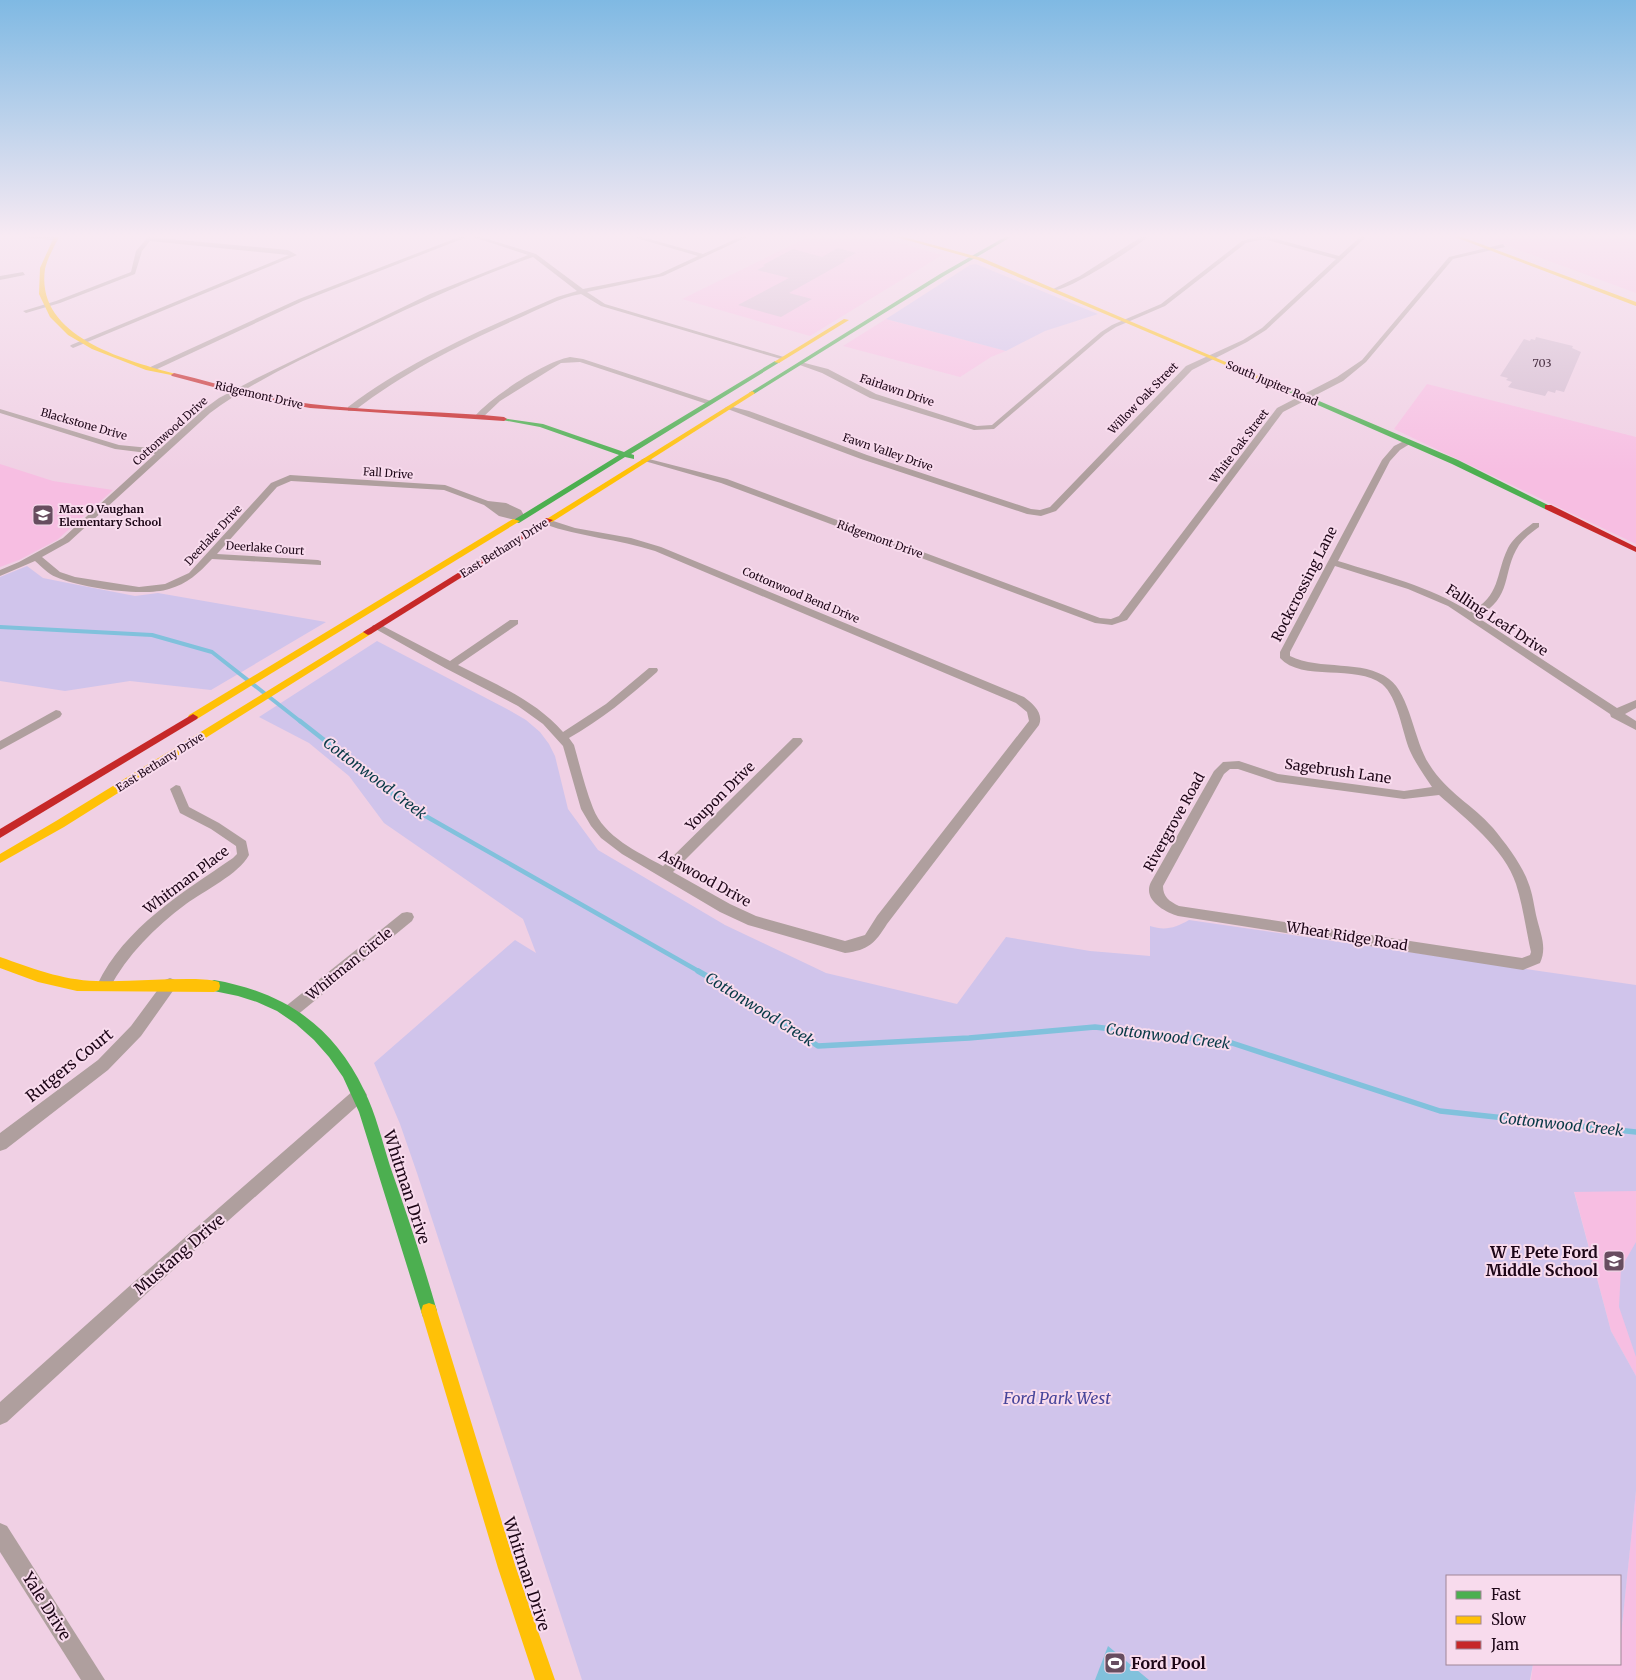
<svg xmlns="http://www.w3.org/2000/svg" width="1636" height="1680" viewBox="0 0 1636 1680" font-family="Merriweather,serif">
<rect width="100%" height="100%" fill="#f0d0e4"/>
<g fill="#f7bee2">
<polygon points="808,237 879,237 942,255 810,336 682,299"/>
<polygon points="1484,237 1636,237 1636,293"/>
<polygon points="886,319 1006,351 991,357 960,377 843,346"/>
<polygon points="1427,384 1636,437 1636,544 1394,429"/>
<polygon points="0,464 53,481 113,490 57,540 19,560 0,567"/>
<polygon points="1574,1191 1636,1191 1636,1376 1611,1331"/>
<polygon points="1636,1491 1636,1680 1531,1680 1533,1664 1620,1664 1620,1644"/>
</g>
<g fill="#d0c4eb">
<polygon points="976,264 1098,314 1045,331 1006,351 886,319 970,265"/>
<polygon points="27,566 43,578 68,583 135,596 158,593 326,622 211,690 130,681 65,691 0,681 0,577"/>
<path d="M 377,641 L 507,709 L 526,720 L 540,732 L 549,744 L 555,756 L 568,809 L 598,850 L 725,925 L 826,973 L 957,1004 L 1006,937 L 1090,951 L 1150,956 L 1150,926 C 1165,931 1175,928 1189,920 L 1636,985 L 1636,1191 L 1574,1192 L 1611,1331 L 1636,1376 L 1636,1491 L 1620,1645 L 1620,1576 L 1447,1576 L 1447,1664 L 1533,1664 L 1530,1680 L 582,1680 L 417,1173 L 400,1124 L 374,1063 L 515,940 L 536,953 L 523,919 L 384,823 L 349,776 L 309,743 L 259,717 Z"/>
<polygon points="1636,1242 1636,1357 1619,1307 1621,1268"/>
</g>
<polygon fill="#81c1dc" points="1108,1646 1149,1680 1095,1680"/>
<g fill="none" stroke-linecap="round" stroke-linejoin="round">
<polyline stroke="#81c1dc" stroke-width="4" points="0,627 152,635 212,652 301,722"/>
<polyline stroke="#81c1dc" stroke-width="4.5" points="300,721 408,806 700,972"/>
<polyline stroke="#81c1dc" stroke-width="5.5" points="698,971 740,995 818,1046 969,1038 1095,1027 1232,1043 1440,1111 1636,1132"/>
</g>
<g fill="#d4bbd0">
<polygon points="838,248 856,253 843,260 846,261 789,293 812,299 781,317 738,305 789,278 757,270 765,266 763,265 793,249 822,257"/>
<polygon points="1536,337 1573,346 1572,348 1581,352 1564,392 1556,390 1555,393 1548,391 1545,396 1508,387 1512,382 1506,380 1508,378 1500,376 1524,339 1530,341 1531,339 1535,340"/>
</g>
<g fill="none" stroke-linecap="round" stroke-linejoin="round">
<g fill="#af9f9e" fill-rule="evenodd">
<polygon points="20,237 57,237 58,238 55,240"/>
<polygon points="148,237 288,250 297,255 73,348 70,346 71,345 289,255 150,241 142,251 135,274 60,303 26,313 23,311 56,301 131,272 136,251"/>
<polygon points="459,237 467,237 303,301 153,371 146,369 299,299"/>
<path d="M 473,237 L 481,237 L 536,254 L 583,289 L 659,274 L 698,256 L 633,237 L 642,237 L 703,254 L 740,237 L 747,237 L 663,276 L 587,292 L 605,304 L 787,358 L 781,359 L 601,306 L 581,294 C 558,298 538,310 517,319 C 459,345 404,372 354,411 L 348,411 L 348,407 C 412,359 484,329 557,297 L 577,291 L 533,257 C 468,280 406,309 344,339 C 298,361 250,383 210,413 L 69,542 L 42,557 L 60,572 L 75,577 L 139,587 L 165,584 L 189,573 L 271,483 L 290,475 L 445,485 L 488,501 L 506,503 L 521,510 L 525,517 L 524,519 L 511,519 L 499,516 L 484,505 L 444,490 L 291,481 L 277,487 L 217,554 L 318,560 L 321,561 L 321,565 L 212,559 C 199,573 187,584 169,589 C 143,597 81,588 56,577 C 48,574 41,566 35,561 L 0,576 L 0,570 L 19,562 L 63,538 L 155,454 L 115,449 L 0,413 L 0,409 L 119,445 L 160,449 L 204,409 L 219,398 L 257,378 L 430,294 L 528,255 Z"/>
<path d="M 1141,237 L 1148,237 C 1136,247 1061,296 1051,290 L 1080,276 Z"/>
<polygon points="1258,237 1269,237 1339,256 1360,237 1366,237 1266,330 1247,342 1192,370 1056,511 1041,516 1027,514 861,459 725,408 729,406 749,411 867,455 1031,509 1040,510 1050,507 1186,366 1243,340 1262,328 1336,259 1264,239 1246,243 1165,306 1116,327 1105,334 994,429 974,430 870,398 822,373 797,364 801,362 828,369 876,394 977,426 992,425 1101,332 1112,325 1161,304 1242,241"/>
<polygon points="1503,244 1505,247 1453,259 1366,362 1343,381 1283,412 1127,620 1112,625 1095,623 721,483 641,460 645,458 727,479 1100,618 1111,619 1119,616 1277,408 1337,377 1362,360 1449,257"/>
<polygon points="23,272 25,275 0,280 0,276"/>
<path d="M 570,357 L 583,359 L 714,402 L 707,404 L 580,362 L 561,363 L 500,401 L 481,419 L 474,417 C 492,396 544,362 570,357 Z"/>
<path d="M 1406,440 L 1413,442 L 1400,450 L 1390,461 L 1338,561 C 1383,575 1430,586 1470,612 C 1501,596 1495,575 1508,548 C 1514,537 1524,530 1533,523 L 1539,523 L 1539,527 C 1532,532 1524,538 1519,545 C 1501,573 1514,597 1477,617 L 1617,708 L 1636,700 L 1636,708 L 1625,714 L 1636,721 L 1636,730 L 1611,717 L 1610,714 L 1448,606 L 1408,589 L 1335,566 L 1290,652 L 1290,656 C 1320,671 1363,659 1389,679 C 1410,694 1414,741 1429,764 C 1448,794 1472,804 1493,828 C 1506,844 1521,863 1528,882 C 1533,894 1534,907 1537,919 C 1541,935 1547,948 1540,963 L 1523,970 L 1178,916 C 1165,912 1142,900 1151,882 L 1214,771 L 1223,762 L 1239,761 L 1278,774 L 1404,791 L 1432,787 C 1424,775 1416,764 1410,751 C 1402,732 1398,697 1382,684 C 1357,664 1301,682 1280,658 L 1280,652 L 1382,460 L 1394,446 ZM 1230,769 L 1238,769 L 1277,782 L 1404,799 L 1439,795 C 1465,818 1505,849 1516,884 C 1523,906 1526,930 1531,952 L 1530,955 L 1522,958 L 1179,906 C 1169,901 1163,897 1163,886 L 1224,774 Z"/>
<path d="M 547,519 L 575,528 L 631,538 L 661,547 L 1024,697 C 1033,704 1044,713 1039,725 L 887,924 C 875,943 869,950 845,953 L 748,925 L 720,912 L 622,854 L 601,838 L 591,826 L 581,809 L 563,746 L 543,724 L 518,706 L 445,668 L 372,627 L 373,625 L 381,625 L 450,661 L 510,620 L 518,620 L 518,624 L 458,665 C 495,684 535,700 563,732 L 606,704 L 649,668 L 657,668 L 658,670 L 657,672 C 629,697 601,720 569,738 L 574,745 C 580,766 585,788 593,808 C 604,837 638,852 663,866 L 793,738 L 801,738 L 803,741 L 801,744 L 673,872 L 730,904 L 756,916 L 845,941 L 865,935 L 877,916 L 1029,721 L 1027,712 L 1016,703 L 655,551 C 618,539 580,537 544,524 L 543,522 Z"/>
<polygon points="56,710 60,711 62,714 60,717 0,750 0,741"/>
<path d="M 176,785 L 180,786 L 189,807 L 219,823 L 246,841 L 249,855 C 239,874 204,891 186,904 C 154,928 128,954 109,989 L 104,991 L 99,989 L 97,985 C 125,927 182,893 233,858 L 237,854 L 236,846 L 211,829 L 180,813 L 170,789 Z"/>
<polygon points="407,912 412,913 414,917 412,921 296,1016 291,1017 286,1016 284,1011 286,1006 402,913"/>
<polygon points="170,978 175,980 177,984 175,988 141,1036 108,1070 6,1149 0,1151 0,1133 98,1060 131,1026 165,980"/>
<polygon points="359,1088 364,1090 367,1095 364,1100 146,1294 7,1422 0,1425 0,1402 134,1282 354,1090"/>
<polygon points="0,1523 7,1526 105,1680 81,1680 0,1552"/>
</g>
<g fill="#4caf50" fill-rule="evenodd">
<polygon points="1005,237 1011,237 944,276 754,394 749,393 940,274"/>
<polygon points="775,361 780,362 631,454 634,455 634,459 625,457 519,523 512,521 619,455 540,427 502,420 502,418 543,424 624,452"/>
<polygon points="1272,381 1458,460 1552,507 1545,509 1452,464 1270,384 1270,382"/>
<path d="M 214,980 C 283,992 333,1025 364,1090 C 376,1114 382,1141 390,1166 C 407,1214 423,1262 437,1311 L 435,1317 L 429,1319 L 423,1317 L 421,1311 L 359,1112 L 343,1077 L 329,1057 L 314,1040 L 296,1024 L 277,1011 L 257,1002 L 238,996 L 209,990 L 208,986 L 209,982 Z"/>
</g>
<g fill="#ffc107" fill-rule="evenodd">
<path d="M 54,237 L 59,237 C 54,247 47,259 45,269 C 35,337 126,360 176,374 L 176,376 L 146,370 L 92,349 L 68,335 L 50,317 L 39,294 L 40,268 Z"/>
<polygon points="896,237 904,237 982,258 1275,383 1270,384 978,260"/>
<polygon points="1455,237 1462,237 1636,302 1636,306"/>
<polygon points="844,319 849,320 779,363 774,362"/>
<polygon points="752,391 755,393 754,394 552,522 545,520"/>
<polygon points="513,519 520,521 197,719 189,719 188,717 189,715"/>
<polygon points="368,629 373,632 371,634 64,827 0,863 0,854 56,821"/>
<path d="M 0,957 C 32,968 61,980 96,981 C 127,982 157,979 188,979 C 198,979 209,979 219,982 L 220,986 L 219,990 L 214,992 L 77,991 L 38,982 L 0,968 Z"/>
<polygon points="429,1303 435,1305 437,1311 516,1568 555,1680 535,1680 498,1568 421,1311 423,1305"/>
</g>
<g fill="#c62828" fill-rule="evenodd">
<path d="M 174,373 C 219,384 265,398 311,404 C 368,411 426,411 483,415 L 504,417 L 507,419 L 504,421 L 310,408 L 251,397 L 172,376 L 171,375 Z"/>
<polygon points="1545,505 1551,505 1636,547 1636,552 1545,509"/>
<polygon points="546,518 553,520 371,634 368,635 363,632"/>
<polygon points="193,714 198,717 197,719 0,838 0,829"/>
</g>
</g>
<linearGradient id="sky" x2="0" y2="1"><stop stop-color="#7fb9e3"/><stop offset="0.5" stop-color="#f8eaf3"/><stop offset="1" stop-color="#f8eaf3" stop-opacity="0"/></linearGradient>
<rect width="1636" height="472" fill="url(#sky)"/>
<defs>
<g id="school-square" transform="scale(1.125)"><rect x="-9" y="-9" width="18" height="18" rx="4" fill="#674d5f" stroke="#f8dbed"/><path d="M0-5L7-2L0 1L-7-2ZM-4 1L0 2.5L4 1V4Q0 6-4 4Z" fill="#fff"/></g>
<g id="stadium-square" transform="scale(1.125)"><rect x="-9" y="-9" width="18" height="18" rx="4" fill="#674d5f" stroke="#f8dbed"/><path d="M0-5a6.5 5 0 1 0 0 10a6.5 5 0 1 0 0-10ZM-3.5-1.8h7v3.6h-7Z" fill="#fff"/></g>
</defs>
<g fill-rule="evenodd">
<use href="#school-square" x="43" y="515"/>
<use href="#school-square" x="1614" y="1261"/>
<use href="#stadium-square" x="1115" y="1663"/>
</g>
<g text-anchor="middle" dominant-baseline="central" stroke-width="4" stroke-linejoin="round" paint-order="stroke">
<g font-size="11" fill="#4d3547">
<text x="1542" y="363">703</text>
</g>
<g font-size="11" fill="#1d0617" stroke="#f8dbed">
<text transform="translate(1272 383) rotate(23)">South Jupiter Road</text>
<text transform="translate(897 390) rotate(19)">Fairlawn Drive</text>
<text transform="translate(259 395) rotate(13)">Ridgemont Drive</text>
<text transform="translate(1143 398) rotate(-46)">Willow Oak Street</text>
<text transform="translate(84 424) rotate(16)">Blackstone Drive</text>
<text transform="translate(170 431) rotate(-42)">Cottonwood Drive</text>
<text transform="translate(1239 446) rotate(-53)">White Oak Street</text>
<text transform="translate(888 452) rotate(19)">Fawn Valley Drive</text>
<text transform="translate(388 473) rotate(4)">Fall Drive</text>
<text transform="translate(213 535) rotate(-47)">Deerlake Drive</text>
<text transform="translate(880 539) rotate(20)">Ridgemont Drive</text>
<text transform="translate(265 548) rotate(4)">Deerlake Court</text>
<text transform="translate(504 548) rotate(-32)">East Bethany Drive</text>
<text transform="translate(801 595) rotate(23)">Cottonwood Bend Drive</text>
<text transform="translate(160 762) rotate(-32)">East Bethany Drive</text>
</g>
<g font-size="11" font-weight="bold" fill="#1d0617" stroke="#f8dbed" text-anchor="start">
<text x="59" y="509">Max O Vaughan<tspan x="59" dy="13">Elementary School</tspan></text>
</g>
<g font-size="14" fill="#1d0617" stroke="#f8dbed">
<text transform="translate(1304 584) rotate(-63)">Rockcrossing Lane</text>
<text transform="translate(1497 620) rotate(33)">Falling Leaf Drive</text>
<text transform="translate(1338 771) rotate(8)">Sagebrush Lane</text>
<text transform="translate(720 796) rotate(-45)">Youpon Drive</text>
<text transform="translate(1174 822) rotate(-61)">Rivergrove Road</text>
<text transform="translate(705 878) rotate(29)">Ashwood Drive</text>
<text transform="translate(186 880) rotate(-37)">Whitman Place</text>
<text transform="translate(1347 936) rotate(9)">Wheat Ridge Road</text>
<text transform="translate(349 964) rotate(-39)">Whitman Circle</text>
</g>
<g font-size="15" font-style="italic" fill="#083946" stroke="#f8dbed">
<text transform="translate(375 778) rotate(37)">Cottonwood Creek</text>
<text transform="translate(760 1009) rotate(32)">Cottonwood Creek</text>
<text transform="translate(1168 1036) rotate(7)">Cottonwood Creek</text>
<text transform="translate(1561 1124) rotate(6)">Cottonwood Creek</text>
</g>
<g font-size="16" fill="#1d0617" stroke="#f8dbed">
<text transform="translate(69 1065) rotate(-39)">Rutgers Court</text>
<text transform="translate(407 1187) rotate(72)">Whitman Drive</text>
<text transform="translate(179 1254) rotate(-41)">Mustang Drive</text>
<text transform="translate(527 1574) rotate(72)">Whitman Drive</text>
<text transform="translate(47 1606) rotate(58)">Yale Drive</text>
</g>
<g font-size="16" font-weight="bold" fill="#1d0617" stroke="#f8dbed" text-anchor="end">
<text x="1598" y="1252">W E Pete Ford<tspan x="1598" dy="18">Middle School</tspan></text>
<text x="1131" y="1663" text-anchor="start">Ford Pool</text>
</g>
<g font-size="16" font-style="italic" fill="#47459a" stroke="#f8dbed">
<text x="1057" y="1398">Ford Park West</text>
</g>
</g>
<rect x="1446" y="1575" width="175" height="90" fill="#f8dbed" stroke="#a08697"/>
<rect x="1456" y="1591" width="25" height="8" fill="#4caf50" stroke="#a08697"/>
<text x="1491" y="1600" font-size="15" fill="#1d0617">Fast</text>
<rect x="1456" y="1616" width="25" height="8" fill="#ffc107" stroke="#a08697"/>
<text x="1491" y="1625" font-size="15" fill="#1d0617">Slow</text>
<rect x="1456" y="1641" width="25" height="8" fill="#c62828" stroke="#a08697"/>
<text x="1491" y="1650" font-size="15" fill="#1d0617">Jam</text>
</svg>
